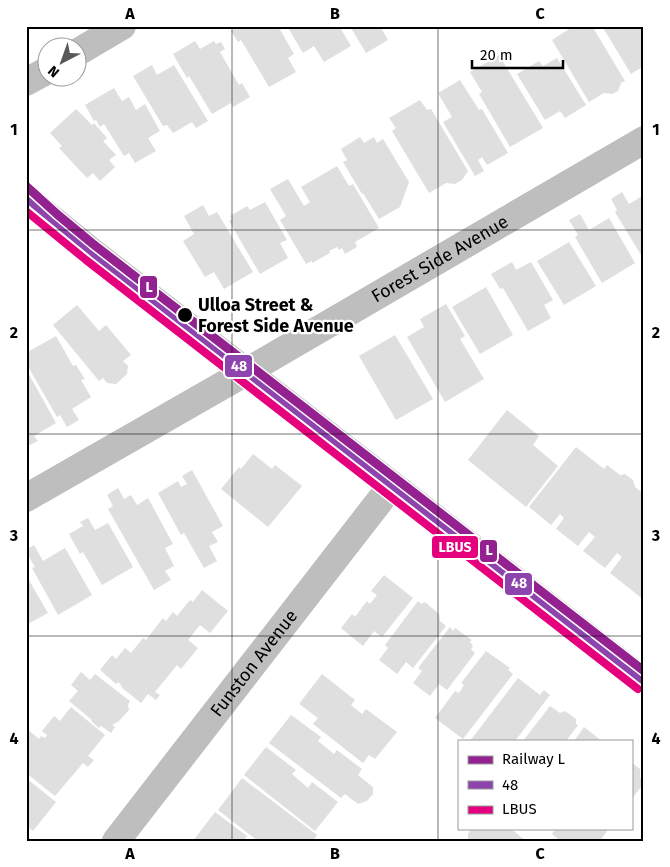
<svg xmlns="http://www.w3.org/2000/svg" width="670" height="867" viewBox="0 0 670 867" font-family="'Fira Sans',sans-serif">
<rect width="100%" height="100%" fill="#fff"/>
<g fill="#dfdfdf">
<polygon points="233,26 278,26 294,54 288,58 296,72 269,87 241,40 238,42 231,31 234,29"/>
<polygon points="287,26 339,26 351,46 324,62 314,46 303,53"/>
<polygon points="354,26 380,26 388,40 366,53 351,28"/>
<polygon points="574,26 592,26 625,81 621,83 618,91 612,94 604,93 589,102 552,40"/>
<polygon points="602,26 644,26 644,66 631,74"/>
<polygon points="195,41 200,49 214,41 216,44 221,42 225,49 220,52 239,85 242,83 250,97 233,107 231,103 212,114 189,76 187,78 173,54"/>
<polygon points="499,55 543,128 510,147 479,94 482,92 470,72"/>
<polygon points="557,58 586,105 565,118 560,111 545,120 517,74 539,61 543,66"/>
<polygon points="152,65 157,75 174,65 208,121 196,128 192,122 173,133 167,125 163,126 133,76"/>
<polygon points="460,80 479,110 482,109 508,153 487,165 482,157 478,160 484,171 475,176 443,122 452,117 438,93"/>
<polygon points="114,88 122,101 129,97 136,110 145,104 160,131 148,138 156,151 135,163 129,153 124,156 104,124 100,127 96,120 94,121 85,105"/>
<polygon points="420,100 427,110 431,109 468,171 462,180 455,184 446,183 429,193 392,131 396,128 389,118"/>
<polygon points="76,109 92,125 94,123 107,138 103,141 116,155 109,160 115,167 100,181 93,173 87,178 59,148 62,146 50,133"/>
<polygon points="360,137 364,143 374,137 377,143 383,139 409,182 400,207 379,219 363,193 362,194 343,162 347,160 341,149"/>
<polygon points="337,166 349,186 353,184 379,228 355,242 357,247 345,254 342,248 339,250 337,247 329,251 330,253 312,263 312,261 306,264 280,220 286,216 270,189 288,179 304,206 310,202 301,187"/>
<polygon points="622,192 629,204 644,195 644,260 615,212 617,210 611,199"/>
<polygon points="265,202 287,240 280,243 288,258 260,274 229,221 232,219 230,216 247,206 250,210"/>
<polygon points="203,205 209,216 217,212 253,272 224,289 214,272 205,277 183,241 194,234 184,216"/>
<polygon points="580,214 589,230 609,218 635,263 602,283 575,237 578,235 569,220"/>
<polygon points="569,242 596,286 564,305 537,261"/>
<polygon points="512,262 516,270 531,262 553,300 544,305 551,318 528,331 503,288 500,289 491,274"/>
<polygon points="486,287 513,335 480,354 452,307"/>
<polygon points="446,304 465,336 460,339 484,379 445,402 407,337 424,327 420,319"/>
<polygon points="77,305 99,331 106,325 131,355 123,361 128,366 127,374 116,384 107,383 103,378 99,381 53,325"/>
<polygon points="395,335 433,399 396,420 359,356"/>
<polygon points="56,336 73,366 76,365 85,379 81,380 91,397 72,409 79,420 67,427 60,415 57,417 26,363 26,353"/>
<polygon points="26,369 56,423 34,436 38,441 28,446 26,443"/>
<polygon points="507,410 539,436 533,445 558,466 526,507 468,460"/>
<polygon points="576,447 604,469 607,465 620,475 625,474 633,480 635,487 644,494 644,600 610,573 622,557 617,553 605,568 583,551 595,537 589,532 578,546 556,529 564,518 560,514 551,525 529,507"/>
<polygon points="253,454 272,469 275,465 302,486 268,527 221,489 239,467 241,469"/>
<polygon points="192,470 223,526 212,532 218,542 209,546 217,561 204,568 184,533 181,535 158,493 178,481 181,487 187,484 182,476"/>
<polygon points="118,488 124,499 131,495 137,505 148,498 173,544 165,548 174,566 165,571 171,580 154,590 108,509 113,506 107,495"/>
<polygon points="88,518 95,530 108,523 133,567 102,585 83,552 80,554 69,534 83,526 80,522"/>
<polygon points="34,545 43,561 65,548 92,595 58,615 32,568 35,567 26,552 26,550"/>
<polygon points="26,575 48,613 26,625"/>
<polygon points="384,575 413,598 382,637 374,631 363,646 341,628 352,614 355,617 367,601 370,604 377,595 371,591"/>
<polygon points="202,590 228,611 210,633 200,625 188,640 198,648 181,669 177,665 155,692 160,695 156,700 148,694 141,703 121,687 122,686 118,682 116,684 100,670 112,655 116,659 125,648 131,653 143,638 146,640 163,618 166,621 173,612 177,616 190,600 193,602"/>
<polygon points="418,601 421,604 425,602 439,614 440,621 446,626 413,668 406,662 397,674 379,660 388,648 385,645"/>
<polygon points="450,627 453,631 455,628 472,640 470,642 473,646 471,649 475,653 447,690 439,684 430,696 413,683 422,671 418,668"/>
<polygon points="486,651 510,668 508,670 513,674 463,739 435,718 455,691 459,693 464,685 461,683"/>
<polygon points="81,672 90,680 95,674 130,701 128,705 129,710 119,721 112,725 115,727 111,733 101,726 99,728 91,721 92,720 69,701 78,691 71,685"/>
<polygon points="322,674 355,700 351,705 362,714 366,709 397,732 375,759 369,755 363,763 313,724 318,718 299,704"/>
<polygon points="518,678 540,695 544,690 550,695 515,741 470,741"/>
<polygon points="550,706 560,713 565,711 576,719 576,724 578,725 566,741 523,741"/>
<polygon points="71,707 105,735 88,756 94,760 88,767 83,763 55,796 26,773 26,728 39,739 41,736 45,738 47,735 42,731 54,716 60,721"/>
<polygon points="291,715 321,737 318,741 334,754 337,750 362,769 358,775 373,787 373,794 367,801 358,804 345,794 341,798 269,743"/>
<polygon points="584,727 602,741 574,741"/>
<polygon points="266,747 296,770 292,774 308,788 312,782 338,802 315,831 244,775"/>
<polygon points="631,762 640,769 640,778 644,781 644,783 631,800"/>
<polygon points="26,778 56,802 33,831 26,825"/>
<polygon points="242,778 317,835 313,841 258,841 218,810"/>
<polygon points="215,812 247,836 243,841 193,841"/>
<polygon points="472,828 510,828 526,841 468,841 468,834"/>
<polygon points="556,828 609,828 600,841 560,841 552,834"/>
</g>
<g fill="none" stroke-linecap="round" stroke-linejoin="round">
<g stroke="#bebebe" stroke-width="28">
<polyline points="78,52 122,26"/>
<polyline points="26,82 48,70"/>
<polyline points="26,198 92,252 644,681"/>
<path id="s1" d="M 26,498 L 246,372 L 644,140"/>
<path id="s2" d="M 116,841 L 392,485"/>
</g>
<g stroke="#fff" stroke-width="11">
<polyline id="bus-1" points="26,198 92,252 644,681"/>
</g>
<g stroke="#fff" stroke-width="11">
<polyline id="bus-2" points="26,211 86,260 638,689"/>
</g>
<use href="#bus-1" stroke="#8e44ad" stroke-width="8"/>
<use href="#bus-2" stroke="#e5007d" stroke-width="8"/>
<g stroke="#fff" stroke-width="12">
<polyline id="rail-1" points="26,186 58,215 93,244 644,671"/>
</g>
<use href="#rail-1" stroke="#932290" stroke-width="9"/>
</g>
<path fill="none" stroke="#000" stroke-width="1" stroke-opacity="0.55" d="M 232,26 L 232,841M 438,26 L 438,841M 26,230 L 644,230M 26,434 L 644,434M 26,636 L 644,636"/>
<circle fill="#000" stroke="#fff" stroke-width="2" cx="185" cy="315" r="8"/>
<g text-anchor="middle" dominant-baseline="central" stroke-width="4.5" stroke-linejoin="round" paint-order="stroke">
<g font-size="18" fill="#000" stroke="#fff">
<text stroke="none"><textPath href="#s1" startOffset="478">Forest Side Avenue</textPath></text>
<text stroke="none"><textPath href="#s2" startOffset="225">Funston Avenue</textPath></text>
</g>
<g font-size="18" font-weight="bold" fill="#000" stroke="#fff" text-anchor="start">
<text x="198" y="305">Ulloa Street &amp;<tspan x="198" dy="21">Forest Side Avenue</tspan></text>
</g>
</g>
<g stroke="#fff" stroke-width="2">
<rect x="139" y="275" width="19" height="24" rx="5" fill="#932290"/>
<rect x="224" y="354" width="29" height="24" rx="5" fill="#8e44ad"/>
<rect x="431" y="535" width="48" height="24" rx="5" fill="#e5007d"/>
<rect x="479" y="539" width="19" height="24" rx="5" fill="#932290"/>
<rect x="504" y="572" width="29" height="24" rx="5" fill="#8e44ad"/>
</g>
<g font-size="14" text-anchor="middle" font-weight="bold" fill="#fff">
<text x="149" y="292">L</text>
<text x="239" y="371">48</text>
<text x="455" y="552">LBUS</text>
<text x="489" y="555">L</text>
<text x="519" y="588">48</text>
</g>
<rect width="670" height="867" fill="none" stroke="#ffffff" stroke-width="55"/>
<rect x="458" y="740" width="175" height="90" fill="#ffffff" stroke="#999999"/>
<rect x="468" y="756" width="25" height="8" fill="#932290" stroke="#999999"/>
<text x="502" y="764" font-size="15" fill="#000000">Railway L</text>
<rect x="468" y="781" width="25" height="8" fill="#8e44ad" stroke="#999999"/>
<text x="502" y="790" font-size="15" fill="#000000">48</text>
<rect x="468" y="806" width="25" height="8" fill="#e5007d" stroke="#999999"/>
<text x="502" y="814" font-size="15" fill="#000000">LBUS</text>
<g transform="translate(62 62) rotate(221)"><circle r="24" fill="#ffffff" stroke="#999999"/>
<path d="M0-4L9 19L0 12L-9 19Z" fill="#595959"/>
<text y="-8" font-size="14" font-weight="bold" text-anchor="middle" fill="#000000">N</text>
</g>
<path d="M472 60v8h91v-8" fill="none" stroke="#000000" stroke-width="2.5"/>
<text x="480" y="60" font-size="15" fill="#000000" stroke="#ffffff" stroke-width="4" paint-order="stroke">20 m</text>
<rect x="28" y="28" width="614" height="812" fill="none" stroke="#000" stroke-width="2"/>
<g font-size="16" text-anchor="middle" font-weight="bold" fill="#000">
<text x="130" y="19">A</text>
<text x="335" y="19">B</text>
<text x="540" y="19">C</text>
<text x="14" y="135">1</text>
<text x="656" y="135">1</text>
<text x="14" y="338">2</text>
<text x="656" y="338">2</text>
<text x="14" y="541">3</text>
<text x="656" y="541">3</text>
<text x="14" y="744">4</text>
<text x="656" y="744">4</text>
<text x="130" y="859">A</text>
<text x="335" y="859">B</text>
<text x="540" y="859">C</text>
</g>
</svg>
